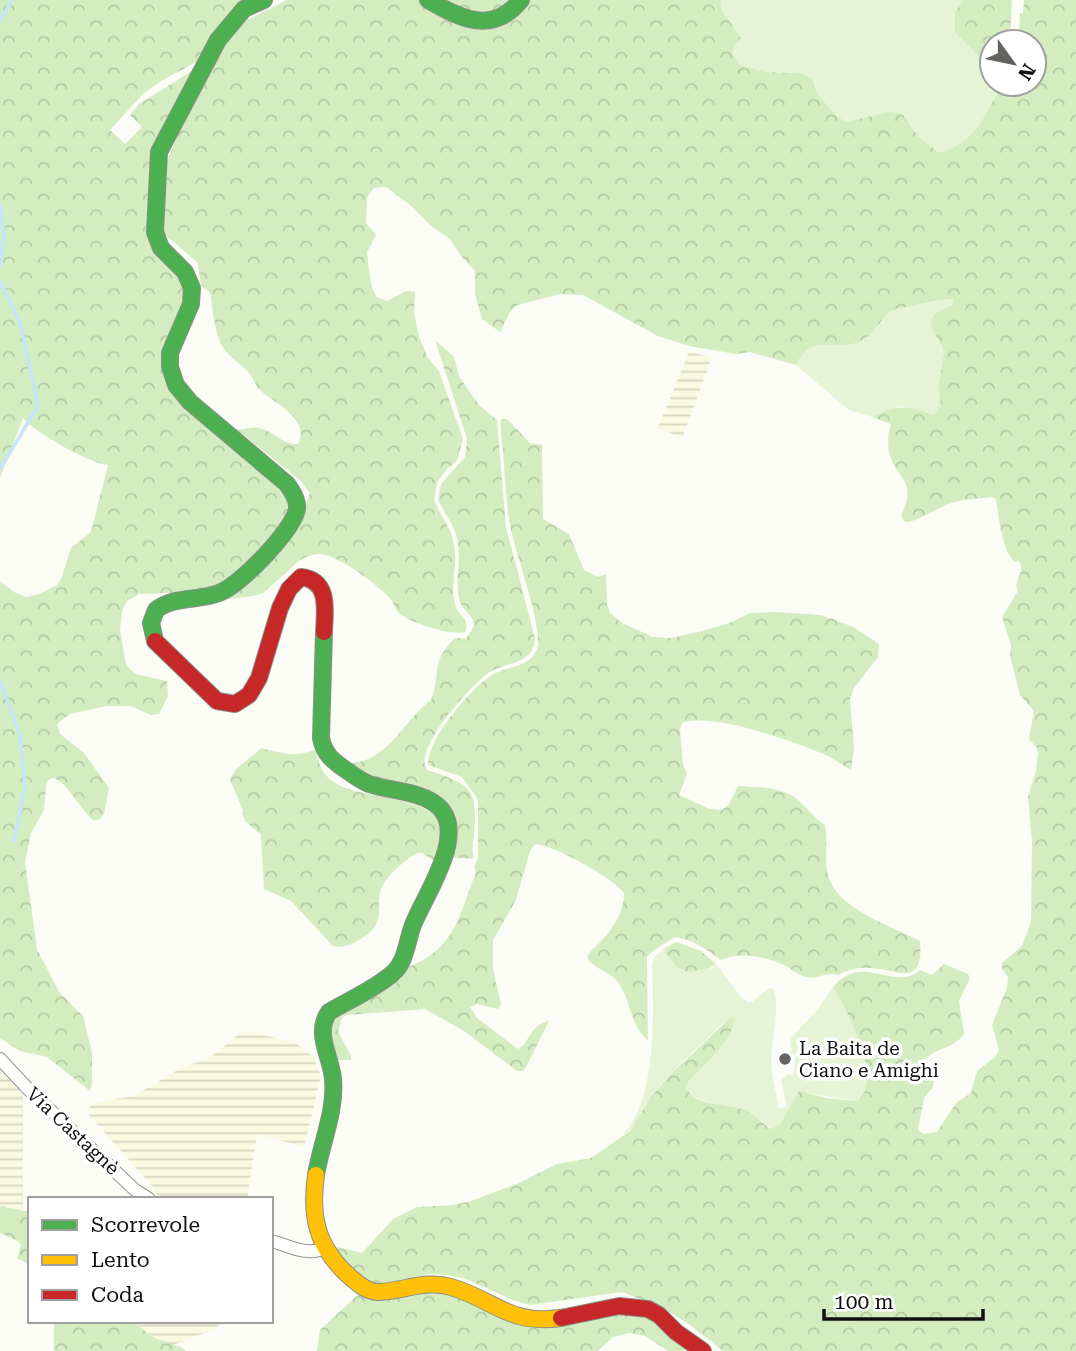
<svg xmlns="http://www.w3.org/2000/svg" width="1076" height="1351" viewBox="0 0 1076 1351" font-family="'Roboto Serif',serif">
<defs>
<pattern id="farmland-rules" width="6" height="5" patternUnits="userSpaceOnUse" patternTransform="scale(1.75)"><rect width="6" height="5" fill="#fafae1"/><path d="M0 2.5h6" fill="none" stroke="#d5d5c0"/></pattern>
<pattern id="forest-crowns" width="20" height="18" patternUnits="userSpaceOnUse" patternTransform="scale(1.75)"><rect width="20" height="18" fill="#d3edc1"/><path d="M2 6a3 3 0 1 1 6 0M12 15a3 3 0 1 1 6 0" fill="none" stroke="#b4caa5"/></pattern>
</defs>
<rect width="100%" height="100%" fill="#fcfcf6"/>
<g fill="url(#farmland-rules)">
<polygon points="689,352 712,357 683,436 679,437 658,428"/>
<polygon points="248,1031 295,1043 306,1050 315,1060 320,1074 320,1081 304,1147 257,1134 247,1199 164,1199 156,1194 153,1187 89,1115 88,1109 93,1103 134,1096 181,1068 209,1058 238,1035"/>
<polygon points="0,1072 23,1081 23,1210 0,1206"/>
<polygon points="131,1321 227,1321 207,1332 173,1345 155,1338"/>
</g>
<g fill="#e4f4d4">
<path d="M 722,0 L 964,0 L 955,12 L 989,57 L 992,56 L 992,84 L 1002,84 C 985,115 975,143 939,153 L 918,136 L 903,116 L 868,118 L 847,122 L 838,117 L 819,96 L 815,84 L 802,73 L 766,72 L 740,65 L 732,53 L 735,44 L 740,37 L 721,9 Z"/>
<path d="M 948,298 L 954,299 L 955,303 L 934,314 L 930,325 L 944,348 L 944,353 L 938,388 L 941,406 L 935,414 L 902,406 L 884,411 L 872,417 L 849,410 L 796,365 C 812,333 838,352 863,340 C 876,333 882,316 895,310 C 911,302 930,305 948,298 Z"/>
<path d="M 664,949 L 682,971 L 713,968 L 716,964 L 740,996 L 747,1002 L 752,1002 L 769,988 L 773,989 C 781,1005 771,1041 771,1060 C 772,1076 776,1093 779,1108 L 787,1107 L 781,1079 L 788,1074 L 793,1076 L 796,1055 L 789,1052 L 793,1049 L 790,1047 L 791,1038 L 818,1009 L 833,987 C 847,1011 885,1079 857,1101 L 799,1092 L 781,1123 L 771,1129 L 763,1121 L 696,1098 L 689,1094 L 685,1086 L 727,1038 L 724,1022 C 700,1046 672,1069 652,1096 C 643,1107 636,1130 623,1134 C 657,1101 654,1009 652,964 L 654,958 Z"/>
</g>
<g fill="url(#forest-crowns)">
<path d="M 0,0 L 252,0 L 198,61 L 161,81 L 143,94 L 110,130 L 125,144 L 142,127 L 130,115 L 139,104 L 200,66 C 180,109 132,189 153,235 C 158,247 181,265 191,274 L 171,380 L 300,497 L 264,546 L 228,584 L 180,598 L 168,593 L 139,594 L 127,601 L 122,611 L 120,630 L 126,665 L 135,674 L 167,681 L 168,696 L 159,714 L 151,715 L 130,706 L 107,706 L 70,714 L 57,724 L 60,734 L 84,753 L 109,788 L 104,814 L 100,819 L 94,821 C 80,810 68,782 53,778 L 48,780 L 46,785 L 44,810 L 31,833 L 25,862 L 37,949 L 59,992 L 83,1016 L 92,1053 L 92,1085 L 90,1091 L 47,1057 L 20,1051 L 0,1038 L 0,581 L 14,592 L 26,597 L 39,594 L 57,585 L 61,579 L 71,548 L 91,532 L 108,465 C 87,462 37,434 23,418 L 0,478 Z"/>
<path d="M 287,0 L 424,0 L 481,23 L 527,0 L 722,0 L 721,9 L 741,38 L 735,44 L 732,53 L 740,65 L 766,72 L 801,73 L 812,79 L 819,96 L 838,117 L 847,122 L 889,112 L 897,113 L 903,115 L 918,136 L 939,153 C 975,143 985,115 1002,84 L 1034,84 L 1034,42 L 992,42 L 992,56 L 980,57 L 955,32 L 955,12 L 964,0 L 1012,0 L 1010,36 L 1019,37 L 1020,13 L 1023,13 L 1024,0 L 1076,0 L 1076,1351 L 723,1351 L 686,1322 L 661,1307 L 622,1292 L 530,1305 L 513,1300 L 466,1279 L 448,1275 L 428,1274 L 386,1286 C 364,1286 348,1262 333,1249 L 338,1247 L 362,1253 L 393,1219 L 417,1207 L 453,1205 L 471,1201 L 519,1183 L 557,1164 L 591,1158 L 630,1131 L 651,1097 L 670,1075 L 731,1017 L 734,1018 C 735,1040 699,1068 685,1086 C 693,1107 726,1103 744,1110 C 755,1114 762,1123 771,1129 L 781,1123 L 799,1091 L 826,1098 L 857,1101 C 885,1079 847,1011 833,987 C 863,951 894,993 920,970 L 932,975 L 944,964 L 968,974 L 970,978 L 959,1001 L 964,1034 C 954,1049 935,1047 924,1061 L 924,1066 L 934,1082 L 933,1087 L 924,1098 L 918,1130 L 923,1134 L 937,1132 L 956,1103 L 971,1093 L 977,1071 L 995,1057 L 999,1050 L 992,1025 L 1007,988 L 1008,977 L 1002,969 L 1002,963 L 1022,946 L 1031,922 L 1032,841 L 1028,797 L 1036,771 L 1038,753 L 1037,748 L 1029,739 L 1034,711 L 1020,695 L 1010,656 L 1011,645 L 1002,617 L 1018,591 L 1016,585 C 1018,576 1024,571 1019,561 L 1014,562 C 1001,546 999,519 996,499 L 991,497 C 978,499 963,499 951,503 C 939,507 915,523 905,522 L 901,516 C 905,507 909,497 907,488 C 905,478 897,472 893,463 C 887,453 887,434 891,424 L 872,417 C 894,405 908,405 931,414 L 935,414 L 941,406 L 938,388 L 944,353 L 943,348 L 930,325 L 934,314 L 952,305 L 954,299 C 949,298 896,307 890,312 C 879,321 874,336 859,342 C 834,351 811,334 796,365 L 750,352 L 736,354 L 689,346 L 658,336 L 583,295 L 560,294 L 517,305 L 511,310 L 500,332 L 482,319 L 475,294 L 475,271 L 461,256 L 450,239 L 430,225 L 410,205 L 386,187 L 374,188 L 367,197 L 366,223 L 376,235 L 367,252 C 369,266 369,287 377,297 L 387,301 L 406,291 L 415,292 L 414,313 L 419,337 L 428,358 L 439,371 L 463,439 L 457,461 L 447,469 L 437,482 L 434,500 C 440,516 451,527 454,544 C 458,564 450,584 455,604 C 458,616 471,619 465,632 C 453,636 409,623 399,613 C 395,609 394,604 391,600 C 381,586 336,554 320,554 C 312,554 305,557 299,561 L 263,593 L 253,596 L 214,601 L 303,514 L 310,493 L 301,481 L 236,429 C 243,431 251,426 259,428 C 274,431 282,445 298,444 C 311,420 275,403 261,391 C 255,386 254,379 249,373 C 241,363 230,359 222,346 C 214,331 213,309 210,292 L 201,286 L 198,263 L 162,232 L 165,166 L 184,119 L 214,59 L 235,31 L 247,20 Z"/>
<path d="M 443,0 L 516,0 C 492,21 469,12 443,0 Z"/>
<path d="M 435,340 L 454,357 L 459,376 L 467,388 L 479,405 L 497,420 L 506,527 L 535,638 C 534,643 534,649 530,653 C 520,665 502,664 490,672 C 472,684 412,749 427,770 C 471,785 478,786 474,836 C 473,844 471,850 474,858 C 465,860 458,855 449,860 L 447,814 L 347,780 L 332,771 L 327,762 C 331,761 339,759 343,760 C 351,761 345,764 354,763 C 390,758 405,719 431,700 C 442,672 429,664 455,638 L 466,639 L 474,626 C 474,614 461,610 459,599 C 455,580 461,562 458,544 C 456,526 445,515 438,500 L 441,484 L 465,457 L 467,439 Z"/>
<path d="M 501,419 L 507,419 L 530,443 L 542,445 L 543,519 L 569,534 L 584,570 L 599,577 L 606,574 L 607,605 L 610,613 L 622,623 L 653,637 L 672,638 L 706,630 L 730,623 L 750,613 L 775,612 L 820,615 L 833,619 L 853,627 L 879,644 L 878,657 L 854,688 L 850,699 L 854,749 L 851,770 C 842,765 833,758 823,754 C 794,741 711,712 682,723 L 680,729 L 683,765 L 687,774 L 679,795 L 710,809 L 722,810 L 729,804 L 738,786 C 755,787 783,787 797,799 C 807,808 814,818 825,825 C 828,841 824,860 828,875 C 836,909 892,926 920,941 C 924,989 898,969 870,968 C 858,967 849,969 838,975 C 827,971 817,980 806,977 C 799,975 792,970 786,966 C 766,957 740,951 721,960 C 706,949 694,940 675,937 L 653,951 L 647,957 L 648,1040 C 630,1027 631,998 617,981 C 609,971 594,969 587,958 C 590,950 597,946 602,940 C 614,928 624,910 624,893 C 615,879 552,844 535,844 L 530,851 L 516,900 L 493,940 L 493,969 L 501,1005 L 498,1009 L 477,1004 L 470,1007 L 477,1018 L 518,1049 C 531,1042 529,1025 549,1021 L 526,1067 L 523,1071 L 517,1071 L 464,1031 L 425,1009 L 347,1015 L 342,1018 L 338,1031 L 351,1056 L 351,1060 L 335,1060 L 328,1025 L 329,1018 L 408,967 C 455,950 459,915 476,872 L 474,867 L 478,858 L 478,800 L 462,777 L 428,765 C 428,738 470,689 492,675 C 506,666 530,668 537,649 C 544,631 516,554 511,530 C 506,504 505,477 503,450 C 502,440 500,429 501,419 Z"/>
<path d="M 261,748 C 279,753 298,758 316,749 C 318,758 319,767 325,774 C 347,803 417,789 443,823 L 439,864 L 422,853 L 417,853 C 406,859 391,872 384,883 C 371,905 392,921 359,940 C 351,945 343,948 333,946 L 291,901 L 264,889 L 261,835 L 245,821 L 242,813 L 243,810 L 230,780 C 235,765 250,760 261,748 Z"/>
<path d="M 676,942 L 701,951 L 716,964 C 711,968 707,969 700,970 C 678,975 676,966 664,949 Z"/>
<polygon points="0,1206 30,1212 30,1265 17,1258 21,1245 19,1242 0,1233"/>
<polygon points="430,1282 530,1313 622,1300 710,1351 668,1351 645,1336 629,1333 613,1337 598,1351 317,1351 320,1330 364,1289"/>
<polygon points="54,1321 131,1321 155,1338 181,1347 186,1351 54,1351"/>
</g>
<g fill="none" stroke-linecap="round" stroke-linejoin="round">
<g stroke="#c9e4fa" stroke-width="3.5">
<polyline points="0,20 12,0"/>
<polyline points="0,203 4,235 0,266"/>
<polyline points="0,282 20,322 38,406 0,469"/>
<polyline points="0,681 20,735 25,787 14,841"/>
</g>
<g stroke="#969694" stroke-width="14">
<g id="street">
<polyline points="0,1059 29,1090 135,1190 149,1199"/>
<path d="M 271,1241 C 288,1245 307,1257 324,1248"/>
</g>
</g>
<g stroke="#8d8d8a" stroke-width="18">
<g id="fast">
<path d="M 428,0 C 461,19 493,35 521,0"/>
<path d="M 155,641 L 151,623 L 156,610 C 173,596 200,601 219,593 C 240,585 293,531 297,509 C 298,500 292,491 287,484 L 190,402 L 176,385 L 170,367 L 170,353 L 191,304 L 192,288 L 185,272 L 161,248 L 155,232 L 159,152 L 218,40 L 244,9 L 264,0"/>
<path d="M 316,1175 C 321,1144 336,1111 333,1079 C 331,1056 314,1033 329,1012 C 349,1000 375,989 393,973 C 406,962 407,940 413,925 C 424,896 468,835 439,807 C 422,791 390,791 369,784 C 361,781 353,775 346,770 C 333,761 324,754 321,738 L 324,632"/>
</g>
</g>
<g stroke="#8d8d8a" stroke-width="18">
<path id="slow" d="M 316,1175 C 310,1217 317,1247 349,1276 C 357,1283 366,1291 377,1292 C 402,1292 425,1279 451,1287 C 495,1300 508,1325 561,1318"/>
</g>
<g stroke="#8d8d8a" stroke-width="18">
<g id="jam">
<path d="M 155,641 L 217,701 L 235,704 L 249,695 L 259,678 L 280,608 L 289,589 L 301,577 C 330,580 325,610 324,632"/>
<polyline points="561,1318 619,1306 648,1309 659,1315 676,1332 703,1351"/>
</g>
</g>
<use href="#street" stroke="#fffffe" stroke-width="12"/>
<use href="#fast" stroke="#4caf50" stroke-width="16"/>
<use href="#slow" stroke="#ffc107" stroke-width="16"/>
<use href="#jam" stroke="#c62828" stroke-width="16"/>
</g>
<circle fill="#636360" stroke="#fff" stroke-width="2.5" cx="785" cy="1059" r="7"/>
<g text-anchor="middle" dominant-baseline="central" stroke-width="7" stroke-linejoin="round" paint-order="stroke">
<g font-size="19" fill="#101010" stroke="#fff" text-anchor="start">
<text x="799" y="1048">La Baita de<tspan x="799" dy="22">Ciano e Amighi</tspan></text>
</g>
<g font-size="19" fill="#101010" stroke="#fff">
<text transform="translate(73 1131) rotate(43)">Via Castagnè</text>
</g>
</g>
<rect x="28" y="1197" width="245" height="126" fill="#ffffff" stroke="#9f9f9f" stroke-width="2"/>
<rect x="42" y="1220" width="35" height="10" fill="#4caf50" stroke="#9f9f9f" stroke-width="2"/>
<text x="91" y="1232" font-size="21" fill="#101010">Scorrevole</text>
<rect x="42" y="1255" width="35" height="10" fill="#ffc107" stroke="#9f9f9f" stroke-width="2"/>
<text x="91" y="1267" font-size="21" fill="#101010">Lento</text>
<rect x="42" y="1290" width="35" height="10" fill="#c62828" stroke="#9f9f9f" stroke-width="2"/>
<text x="91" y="1302" font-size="21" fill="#101010">Coda</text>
<g transform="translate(1013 63) rotate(123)"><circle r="33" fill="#ffffff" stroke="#9f9f9f" stroke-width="2"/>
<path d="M0-5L12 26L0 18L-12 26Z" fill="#636360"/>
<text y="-10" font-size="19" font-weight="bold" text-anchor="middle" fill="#101010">N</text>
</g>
<path d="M824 1309v10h159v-10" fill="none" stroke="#101010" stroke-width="3.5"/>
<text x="834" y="1309" font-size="21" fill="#101010" stroke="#ffffff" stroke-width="5" paint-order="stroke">100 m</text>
</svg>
